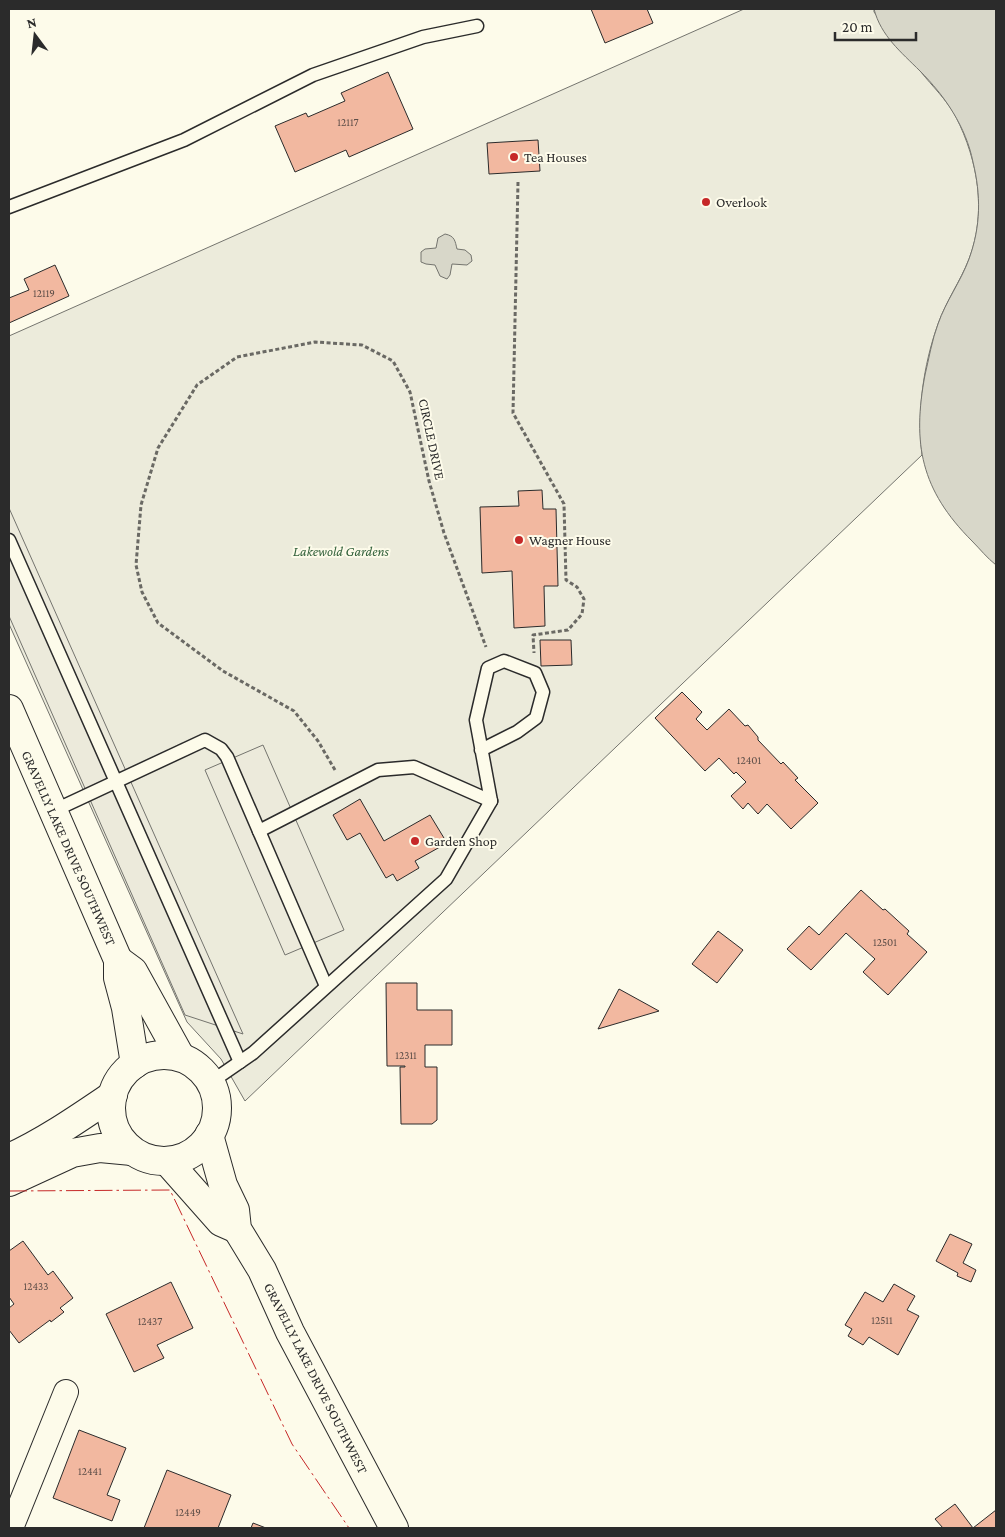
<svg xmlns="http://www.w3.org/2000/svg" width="1005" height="1537" viewBox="0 0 1005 1537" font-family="'Crimson Pro',serif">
<rect width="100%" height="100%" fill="#fdfbea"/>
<path fill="#ecebdb" stroke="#74746e" d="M 744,9 L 874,9 L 874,12 C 890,32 905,52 921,72 C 932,86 947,100 956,117 C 978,161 987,212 969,259 C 960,282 946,301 938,324 C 923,366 917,412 922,455 L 245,1101 L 221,1059 L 187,1022 L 9,624 L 9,336 Z"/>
<g fill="#eceadb" stroke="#74746e">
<polygon points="9,508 243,1034 185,1015 9,616"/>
<polygon points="263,745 344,930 285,955 205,770"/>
</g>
<g fill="#d8d7c9" stroke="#74746e">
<path d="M 874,9 L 996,9 L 996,565 C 987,558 980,549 972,541 C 921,490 912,444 925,375 C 929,358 932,340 938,324 C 946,301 961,281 969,259 C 981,226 981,195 973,162 C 966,127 945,96 920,71 C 901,52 881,36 874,9 Z"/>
<path d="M 445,234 C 455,236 455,241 457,249 L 465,250 L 471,255 L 472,261 L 467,265 L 452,264 L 450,275 L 447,279 L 440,276 L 435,265 L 426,264 L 421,262 L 421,252 L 425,249 L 436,248 L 438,238 Z"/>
</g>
<g fill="#f2b8a0" stroke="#2b2b2b">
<polygon points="591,9 647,9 653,23 605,43"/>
<polygon points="388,72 413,129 349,157 346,150 295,172 275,126 306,113 308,117 345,101 341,93"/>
<polygon points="538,140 540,171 489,174 487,143"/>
<polygon points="55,265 69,296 9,323 9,298 29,290 24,279"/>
<polygon points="542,490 543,509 556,509 558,586 544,586 545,626 514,628 512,571 482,573 480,507 519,506 518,491"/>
<polygon points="540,640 571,640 572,665 541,666"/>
<polygon points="682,692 702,712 696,719 707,730 729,709 745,726 748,725 758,737 758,740 781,764 783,762 798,778 795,780 818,803 791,829 767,804 758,814 748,803 743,809 731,796 746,782 736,772 734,774 719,758 705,771 655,718"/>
<polygon points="360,799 384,841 430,815 447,843 415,861 419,868 397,881 393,874 386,878 360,833 347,840 333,815"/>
<polygon points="861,890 883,910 885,909 909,931 907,934 927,952 888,995 863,972 875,959 846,933 811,970 787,949 809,926 819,935"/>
<polygon points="718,931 743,950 717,983 692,964"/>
<polygon points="386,983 417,983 417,1010 452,1010 452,1045 425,1045 425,1067 437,1067 437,1120 432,1124 401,1124 400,1067 405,1067 405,1066 387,1066"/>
<polygon points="619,989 659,1011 598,1029"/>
<polygon points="950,1234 972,1244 963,1263 976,1270 971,1282 957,1276 958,1273 936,1261"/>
<polygon points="23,1241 48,1275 53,1271 73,1298 60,1308 64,1312 51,1322 50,1320 19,1343 9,1330 9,1308 14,1304 9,1297 9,1251"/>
<polygon points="171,1282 193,1328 157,1345 164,1358 134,1372 106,1314"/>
<polygon points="894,1284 915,1296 907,1310 919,1316 898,1355 869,1337 863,1345 848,1336 852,1329 845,1325 865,1292 883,1302"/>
<polygon points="79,1430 126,1448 107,1495 120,1500 112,1521 53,1498"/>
<polygon points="167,1470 231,1495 218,1528 144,1528"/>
<polygon points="955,1504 973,1528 996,1510 996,1528 943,1528 935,1519"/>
<polygon points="253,1523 266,1528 251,1528"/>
</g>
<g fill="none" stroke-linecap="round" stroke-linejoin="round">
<g stroke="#2b2b2b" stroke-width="15">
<g id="service">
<polyline points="9,207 184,140 313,75 423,37 477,26"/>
<polyline points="9,540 240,1062"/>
<polyline points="53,811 205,740 221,749 227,757 326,986"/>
<polyline points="259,831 378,770 414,767 491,801"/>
<polyline points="211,1082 253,1053 446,879 491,801 476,720 488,668 504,661 535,673 543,692 536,718 517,732 481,750"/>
</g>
</g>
<g stroke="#2b2b2b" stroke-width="26">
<polyline id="minor" points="11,1528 66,1392"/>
</g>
<g stroke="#2b2b2b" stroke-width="30">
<g id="tertiary">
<path d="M 9,1158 C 46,1141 79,1118 113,1095"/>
<polyline points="9,1182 72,1153 100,1148 132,1151"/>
</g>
</g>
<g stroke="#2b2b2b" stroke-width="30">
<g id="secondary">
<polyline points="9,709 118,960 118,978 126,1008 135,1064"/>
<polyline points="118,960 133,971 180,1056"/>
<circle cx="164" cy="1108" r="53"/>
<polyline points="209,1135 223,1185 235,1210 237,1229 262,1270 290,1332 394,1528"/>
<polyline points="167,1161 221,1222 237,1229"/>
</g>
</g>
<g stroke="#6a6964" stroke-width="3" stroke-dasharray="4 2.5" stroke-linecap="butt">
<polyline points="518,182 513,413 564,504 566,580 577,587 584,599 582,614 568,630 533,635 534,653"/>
<polyline points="335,770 318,741 294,711 223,671 158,623 142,592 136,565 141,505 158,448 197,385 237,357 315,342 362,345 393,361 410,392 429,481 444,533 486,647"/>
</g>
<use href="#service" stroke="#fdfbea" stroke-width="12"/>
<use href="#minor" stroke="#fdfbea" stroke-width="24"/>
<use href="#tertiary" stroke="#fdfbea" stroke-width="28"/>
<use href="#secondary" stroke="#fdfbea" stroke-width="28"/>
<polyline stroke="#c62828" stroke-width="1" stroke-dasharray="18 4 2.5 4" stroke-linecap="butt" points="9,1191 170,1190 292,1444 349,1528"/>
</g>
<g fill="#c62828" stroke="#fdfbea" stroke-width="2">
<circle cx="514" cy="157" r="5"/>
<circle cx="706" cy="202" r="5"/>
<circle cx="519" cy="540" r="5"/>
<circle cx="415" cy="841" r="5"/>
</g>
<g text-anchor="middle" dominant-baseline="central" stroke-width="4" stroke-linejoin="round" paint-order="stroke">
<g font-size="11" fill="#5d4e48">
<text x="348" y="122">12117</text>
<text x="44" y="293">12119</text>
<text x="749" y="760">12401</text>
<text x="885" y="942">12501</text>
<text x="406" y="1055">12311</text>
<text x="36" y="1286">12433</text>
<text x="882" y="1320">12511</text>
<text x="150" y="1321">12437</text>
<text x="90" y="1471">12441</text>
<text x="188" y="1512">12449</text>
</g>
<g font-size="14" fill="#2b2b2b" stroke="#fdfbea" text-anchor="start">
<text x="524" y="157">Tea Houses</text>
<text x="716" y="202">Overlook</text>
<text x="529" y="540">Wagner House</text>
<text x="425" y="841">Garden Shop</text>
</g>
<g font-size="14" fill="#2b2b2b" stroke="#fdfbea">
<text transform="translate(432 439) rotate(78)">CIRCLE DRIVE</text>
<text transform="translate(69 848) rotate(66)">GRAVELLY LAKE DRIVE SOUTHWEST</text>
<text transform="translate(316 1378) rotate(63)">GRAVELLY LAKE DRIVE SOUTHWEST</text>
</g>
<g font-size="14" font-style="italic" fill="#34623c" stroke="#fdfbea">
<text x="341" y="551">Lakewold Gardens</text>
</g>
</g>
<rect width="1005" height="1537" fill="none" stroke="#2b2b2b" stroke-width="20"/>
<g transform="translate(35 35) rotate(345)" stroke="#fdfbea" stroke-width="4" paint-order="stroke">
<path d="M0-4L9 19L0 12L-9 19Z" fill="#2b2b2b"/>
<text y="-8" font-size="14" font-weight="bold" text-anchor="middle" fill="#2b2b2b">N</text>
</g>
<path d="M835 32v8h81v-8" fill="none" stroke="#2b2b2b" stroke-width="2.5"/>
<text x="842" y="32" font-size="15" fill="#2b2b2b" stroke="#fdfbea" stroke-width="4" paint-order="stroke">20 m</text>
</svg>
